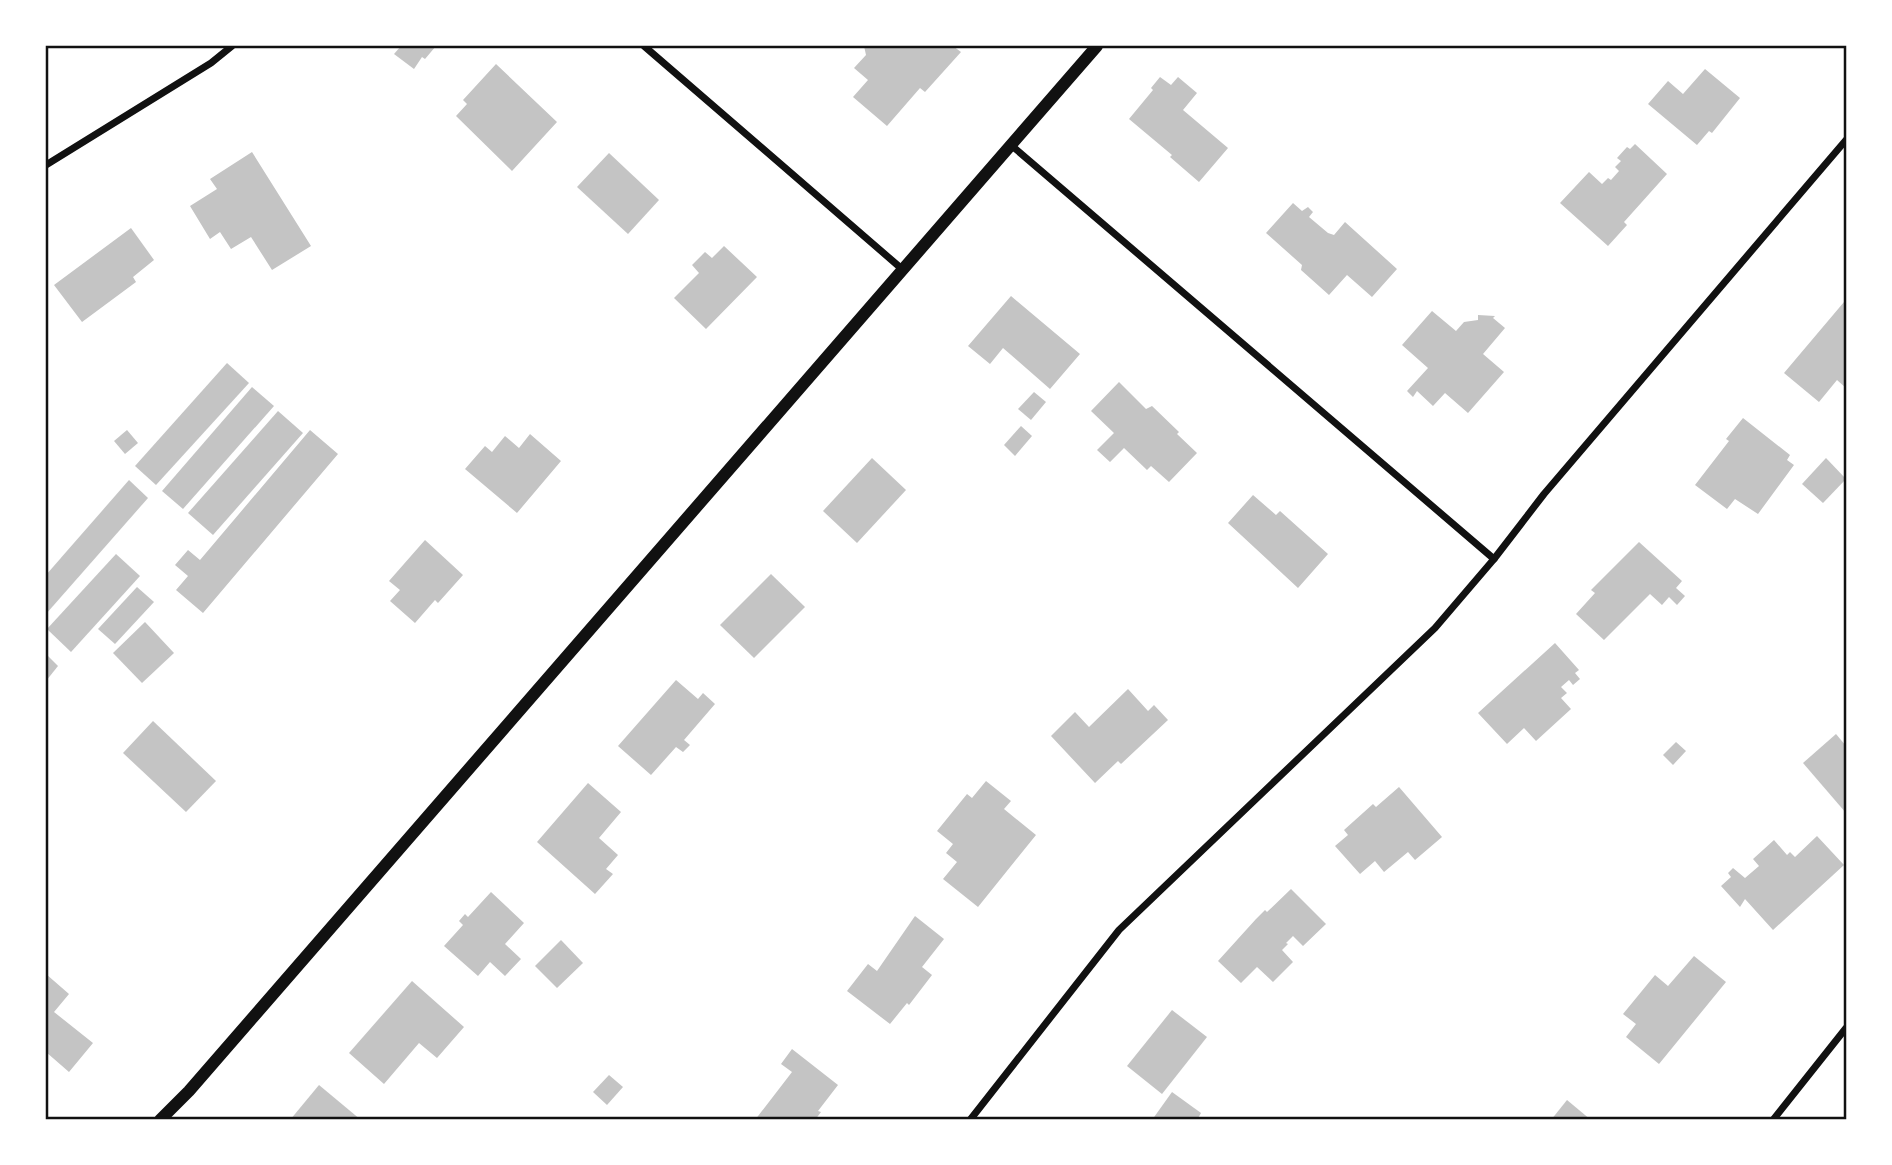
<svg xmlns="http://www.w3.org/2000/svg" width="1892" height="1165" viewBox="0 0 1892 1165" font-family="'Space Grotesk',sans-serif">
<rect width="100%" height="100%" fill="#fff"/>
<g fill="#c4c4c4">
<polygon points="401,46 436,46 425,59 422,57 414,69 394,54"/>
<polygon points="864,46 953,46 961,52 925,92 920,88 887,126 853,97 868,80 854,68 866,55"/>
<polygon points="496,64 557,122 512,171 456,116 467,104 463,100"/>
<polygon points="1705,69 1740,98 1712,133 1709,131 1697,145 1648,104 1668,81 1683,94"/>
<polygon points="1160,77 1171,85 1178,77 1197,93 1183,110 1228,148 1199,182 1170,157 1172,155 1129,119 1153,90 1151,88"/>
<polygon points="1635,144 1667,174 1624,222 1627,225 1608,246 1560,203 1589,172 1602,184 1608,178 1611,180 1619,171 1615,167 1621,161 1617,158 1627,147 1630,149"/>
<polygon points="252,152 311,246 272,270 251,237 231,249 220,232 210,239 190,206 217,189 210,179"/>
<polygon points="609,153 659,200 628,234 577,187"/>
<polygon points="1293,203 1302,211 1308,207 1313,212 1309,217 1328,233 1334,235 1345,222 1397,269 1372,297 1347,275 1329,295 1301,270 1302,265 1266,233"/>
<polygon points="131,228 154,260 133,277 136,282 82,322 54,285"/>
<polygon points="724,246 757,277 706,329 674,298 699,273 692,265 705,252 712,258"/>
<polygon points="1011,296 1080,354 1050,389 1003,348 990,364 968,346"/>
<polygon points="1844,302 1846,305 1846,388 1837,380 1819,402 1784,373"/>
<polygon points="1432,311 1456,331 1464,322 1478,320 1478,315 1495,316 1493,318 1505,328 1483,354 1504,372 1468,413 1445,393 1433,406 1417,391 1413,397 1407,391 1428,368 1402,345"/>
<polygon points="227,363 249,383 156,485 135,466"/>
<polygon points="1119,382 1146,409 1152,406 1179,432 1177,434 1197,453 1169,482 1151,466 1147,470 1124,448 1110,462 1097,450 1114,433 1091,411"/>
<polygon points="252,387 274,406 183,509 162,491"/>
<polygon points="1034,392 1046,402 1031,420 1018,409"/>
<polygon points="278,411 303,433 213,535 188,513"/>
<polygon points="1743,418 1790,455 1787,460 1794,465 1758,514 1735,499 1727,509 1695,485 1729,441 1726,439"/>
<polygon points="1021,426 1032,436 1015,456 1004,445"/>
<polygon points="127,430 138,443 125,454 114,441"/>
<polygon points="310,430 338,454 203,613 176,590 188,576 175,565 188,550 200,560"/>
<polygon points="530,434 561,461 517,513 465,469 485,446 492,452 505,436 519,448"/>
<polygon points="872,458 906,490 857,543 823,511"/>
<polygon points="1826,458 1846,479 1823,503 1802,484"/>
<polygon points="129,480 148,498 46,614 46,575"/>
<polygon points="1253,495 1276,515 1280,511 1328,554 1298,588 1228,523"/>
<polygon points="425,540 463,575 438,603 435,600 415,623 390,601 400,590 389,581"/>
<polygon points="1639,542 1682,581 1676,588 1685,596 1677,605 1669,597 1662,605 1650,594 1604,640 1576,614 1595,593 1591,590"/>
<polygon points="116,554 140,576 71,652 47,629"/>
<polygon points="771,574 805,607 754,658 720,625"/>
<polygon points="137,587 154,602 115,644 98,629"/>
<polygon points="145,622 174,653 142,683 113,653"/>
<polygon points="1555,643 1579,670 1575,673 1580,679 1573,685 1569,680 1561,687 1567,693 1561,698 1571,709 1536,741 1524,728 1507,744 1478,713"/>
<polygon points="46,654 58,666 46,681"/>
<polygon points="676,680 698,699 703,693 715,704 684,740 690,745 683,752 676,747 651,775 618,746"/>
<polygon points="1128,689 1148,711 1154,705 1168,720 1121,764 1118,761 1095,783 1051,736 1075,712 1089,727"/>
<polygon points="153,721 216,781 186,812 123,753"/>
<polygon points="1836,734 1846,746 1846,813 1803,763"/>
<polygon points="1676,742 1686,751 1673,765 1663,755"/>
<polygon points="986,781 1011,801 1004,809 1036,835 978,907 943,879 957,862 946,853 953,844 937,831 967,794 972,798"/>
<polygon points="588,783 621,812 599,838 618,855 606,869 613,874 595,894 537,842"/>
<polygon points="1399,787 1442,837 1415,860 1408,852 1384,872 1375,861 1360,874 1335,846 1348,835 1344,830 1373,804 1376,807"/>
<polygon points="1817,836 1844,865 1773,930 1745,899 1740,907 1721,886 1731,877 1728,873 1733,868 1745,878 1759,866 1753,859 1774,840 1787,855 1790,852 1795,857"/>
<polygon points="1291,889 1326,924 1303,946 1293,936 1286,943 1288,944 1282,950 1293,962 1273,982 1257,967 1241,983 1218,961 1256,919 1265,910 1267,912"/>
<polygon points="491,892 524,923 505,944 521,959 505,976 490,962 478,976 444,946 463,925 459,921 465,914 468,917"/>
<polygon points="915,916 944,939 922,967 932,975 909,1005 907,1003 890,1024 847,991 868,964 877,971"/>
<polygon points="561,940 583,963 557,988 535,966"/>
<polygon points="1694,956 1726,982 1659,1064 1626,1037 1636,1024 1623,1014 1655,975 1668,986"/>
<polygon points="46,974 69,994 54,1012 93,1043 69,1072 46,1052"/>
<polygon points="412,981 464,1027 437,1058 419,1043 384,1084 349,1053"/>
<polygon points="1172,1010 1207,1037 1162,1094 1127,1066"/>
<polygon points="792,1049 838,1085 818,1111 821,1112 815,1120 755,1120 792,1072 781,1064"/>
<polygon points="609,1075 623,1087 607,1105 593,1092"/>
<polygon points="319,1085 361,1120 290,1120"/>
<polygon points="1172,1092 1201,1113 1197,1120 1152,1120"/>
<polygon points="1567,1100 1591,1120 1551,1120"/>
</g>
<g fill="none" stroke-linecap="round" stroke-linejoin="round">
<g stroke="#111" stroke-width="7">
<polyline points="644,46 902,269"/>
<polyline points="1011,145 1494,559"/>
<polyline points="46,165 211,63 232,46"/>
<polyline points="970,1120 1119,930 1435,628 1494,559 1544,494 1846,140"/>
<polyline points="1773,1120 1846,1028"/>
</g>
<polyline stroke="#111" stroke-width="12" points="160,1120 189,1091 1097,46"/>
</g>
<rect width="1892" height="1165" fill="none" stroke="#ffffff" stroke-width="94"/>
<rect x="47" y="47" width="1798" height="1071" fill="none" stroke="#111" stroke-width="2.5"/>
</svg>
